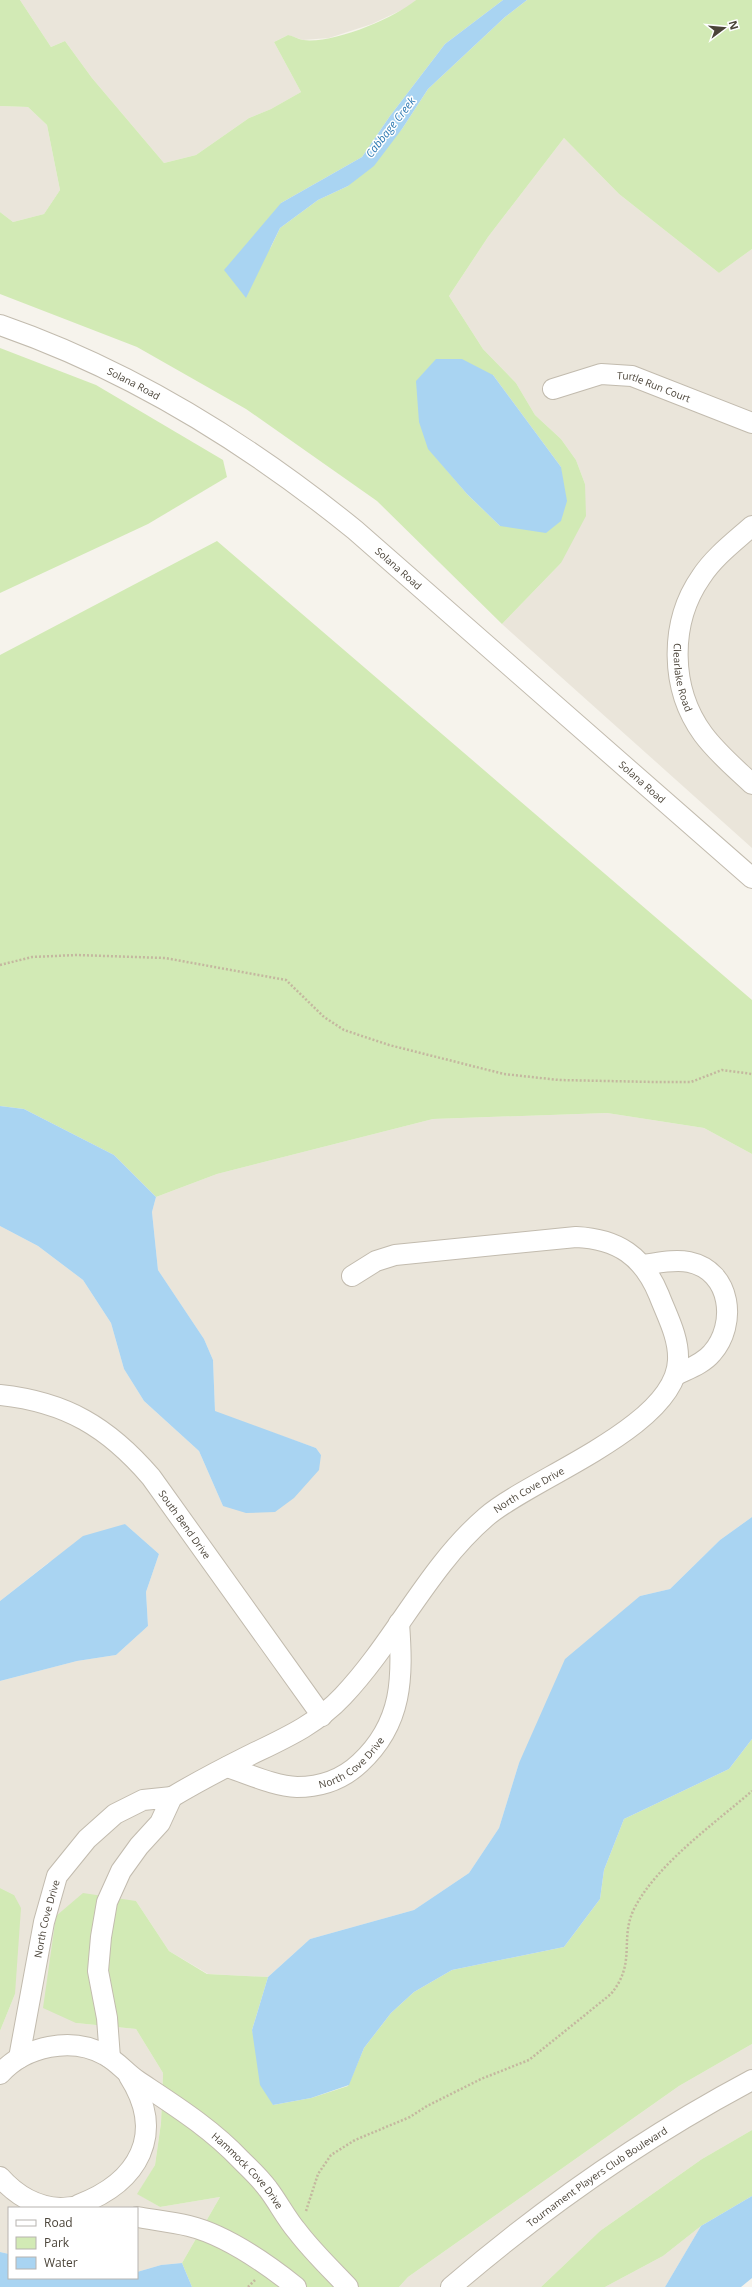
<svg xmlns="http://www.w3.org/2000/svg" width="752" height="2287" viewBox="0 0 752 2287" font-family="'Open Sans',sans-serif">
<rect width="100%" height="100%" fill="#f6f3ec"/>
<g fill="#eae5da">
<polygon points="20,0 416,0 408,7 372,24 329,38 303,40 288,35 274,42 301,92 271,109 249,118 196,155 164,163 92,78 65,41 51,47"/>
<polygon points="0,106 28,107 47,125 60,190 44,214 13,222 0,212"/>
<polygon points="564,138 619,194 719,273 752,249 752,848 502,624 561,563 585,484 576,460 561,439 535,415 516,383 483,349 449,296 488,237"/>
<polygon points="607,1113 704,1128 752,1154 752,1517 720,1540 670,1589 640,1596 519,1763 499,1828 469,1873 414,1910 310,1939 268,1977 208,1974 169,1951 136,1901 76,2023 136,2029 163,2073 161,2123 155,2165 138,2194 160,2207 220,2197 182,2263 161,2265 137,2272 137,2208 9,2208 9,2254 0,2252 0,2031 15,1994 14,1895 0,1888 0,1681 77,1661 116,1655 148,1626 146,1592 159,1554 125,1524 48,1563 0,1601 0,1226 38,1246 83,1280 111,1323 124,1369 144,1401 199,1451 223,1506 321,1455 316,1448 215,1412 213,1360 204,1339 158,1270 152,1212 156,1197 217,1174 433,1119"/>
<polygon points="752,2044 752,2130 702,2159 600,2231 541,2287 399,2287 408,2277 679,2086"/>
<polygon points="701,2226 665,2287 605,2287 663,2256"/>
</g>
<g fill="#d2eab5" fill-rule="evenodd">
<path d="M 0,0 L 20,0 L 51,47 L 65,41 L 92,78 L 164,163 L 196,155 L 249,118 L 271,109 L 301,92 L 274,42 L 288,35 C 293,36 298,39 303,40 C 333,44 393,19 416,0 L 503,0 L 445,44 L 390,116 L 362,157 L 281,203 L 270,249 L 280,228 L 318,200 L 348,186 L 402,129 L 428,89 L 505,17 L 527,0 L 752,0 L 752,249 L 719,273 L 619,194 L 564,138 L 488,237 L 449,296 L 483,349 L 516,383 L 535,415 L 561,439 L 576,460 L 585,484 L 586,516 L 561,563 L 502,624 L 377,501 L 246,409 L 137,347 L 0,294 L 0,212 L 13,222 L 44,214 L 60,190 L 47,125 L 28,107 L 0,106 ZM 493,375 L 561,467 L 500,526 L 467,494 L 429,449 Z"/>
<polygon points="0,348 96,385 223,460 227,477 148,524 0,593"/>
<polygon points="217,541 752,1000 752,1154 704,1128 607,1113 433,1119 217,1174 156,1197 114,1155 24,1109 0,1106 0,655"/>
<polygon points="752,1739 752,2044 679,2086 408,2277 399,2287 192,2287 182,2263 220,2197 160,2207 137,2194 155,2165 161,2123 163,2073 136,2029 76,2023 43,2008 56,1916 83,1893 136,1901 169,1951 207,1974 268,1977 252,2030 273,2105 311,2098 348,2086 364,2048 391,2013 414,1992 452,1970 564,1947 600,1899 604,1870 624,1819 729,1769"/>
<polygon points="0,1888 14,1895 21,1908 15,1994 0,2031"/>
<polygon points="752,2130 752,2196 701,2226 663,2256 605,2287 541,2287 600,2231 702,2159"/>
</g>
<g fill="#a9d4f2">
<polygon points="503,0 527,0 505,17 428,89 402,129 374,166 348,186 318,200 280,228 246,298 224,270 281,203 362,157 390,116 445,44"/>
<polygon points="436,359 462,359 493,375 561,467 567,501 561,521 546,533 500,526 467,494 428,449 419,422 416,381"/>
<polygon points="0,1106 24,1109 114,1155 156,1197 152,1212 158,1270 204,1339 213,1360 215,1411 316,1448 321,1455 319,1470 294,1498 275,1512 246,1513 223,1506 199,1451 144,1401 124,1369 111,1323 83,1280 38,1246 0,1226"/>
<polygon points="752,1517 752,1739 729,1769 624,1819 604,1870 600,1899 564,1947 452,1970 414,1992 391,2013 364,2048 349,2085 311,2098 273,2105 260,2085 252,2030 268,1977 310,1939 414,1910 469,1873 499,1828 519,1763 565,1659 640,1596 670,1589 720,1540"/>
<polygon points="125,1524 159,1554 146,1592 148,1626 116,1655 77,1661 0,1681 0,1601 83,1536"/>
<polygon points="752,2196 752,2278 741,2287 665,2287 701,2226"/>
<polygon points="0,2252 9,2254 9,2278 137,2278 137,2272 161,2265 182,2263 192,2287 0,2287"/>
</g>
<g fill="none" stroke-linecap="round" stroke-linejoin="round">
<g stroke="#c2bbae" stroke-width="22">
<g id="minor">
<path id="s1" d="M 0,325 C 130,370 249,444 355,530 L 752,878"/>
<path id="s2" d="M 553,389 L 601,374 L 632,376 L 752,423"/>
<path id="s3" d="M 752,526 C 734,542 714,557 701,577 C 669,623 670,689 703,734 C 717,753 735,768 752,784"/>
<path d="M 643,1265 C 658,1263 674,1259 689,1262 C 732,1271 737,1325 712,1353 C 703,1364 688,1369 676,1375"/>
<path id="s4" d="M 0,1395 C 66,1402 108,1427 151,1477 L 322,1716"/>
<path id="s5" d="M 227,1767 C 249,1774 274,1786 297,1787 C 321,1787 343,1779 360,1763 C 403,1723 403,1677 399,1623"/>
<path id="s6" d="M 172,1797 C 197,1782 222,1769 248,1756 C 283,1739 316,1725 343,1696 C 395,1641 428,1567 486,1517 C 531,1478 676,1427 678,1360 C 679,1337 667,1316 659,1295 C 643,1256 618,1239 576,1237 L 395,1255 L 376,1261 L 352,1276"/>
<path id="s7" d="M 19,2058 L 44,1922 L 57,1876 L 87,1839 L 115,1814 L 143,1800 L 172,1797 L 160,1823 L 139,1846 L 121,1871 L 107,1902 L 101,1937 L 98,1971 L 107,2018 L 110,2058"/>
<path id="s8" d="M 0,2074 C 25,2046 72,2036 105,2055 C 118,2062 126,2073 138,2081 C 174,2105 211,2128 241,2160 C 250,2169 260,2178 268,2189 C 278,2202 286,2218 297,2231 C 312,2251 331,2269 348,2287"/>
<path d="M 0,2177 C 16,2195 35,2207 60,2208 C 70,2208 77,2205 88,2208"/>
<path d="M 78,2205 C 139,2182 166,2134 129,2076"/>
<path d="M 137,2217 C 154,2220 172,2222 189,2226 C 226,2235 267,2264 296,2287"/>
<path id="s9" d="M 451,2287 C 544,2207 643,2138 752,2080"/>
</g>
</g>
<g stroke="#c4b79f" stroke-width="2.5" stroke-dasharray="2 2" stroke-linecap="butt">
<polyline points="0,965 32,957 77,955 165,958 286,980 324,1017 344,1030 389,1045 504,1074 559,1080 655,1082 691,1082 722,1070 752,1074"/>
<path d="M 306,2211 L 318,2174 L 331,2155 L 355,2140 L 410,2117 L 427,2106 L 481,2079 L 529,2060 L 611,1994 C 637,1962 619,1940 634,1909 C 656,1865 715,1823 752,1791"/>
<polyline points="248,2287 255,2280"/>
</g>
<use href="#minor" stroke="#fff" stroke-width="20"/>
</g>
<g text-anchor="middle" dominant-baseline="central" stroke-width="3" stroke-linejoin="round" paint-order="stroke">
<g font-size="10" fill="#4b4439" stroke="#fff">
<text stroke="none"><textPath href="#s1" startOffset="146">Solana Road</textPath></text>
<text stroke="none"><textPath href="#s2" startOffset="105">Turtle Run Court</textPath></text>
<text stroke="none"><textPath href="#s1" startOffset="470">Solana Road</textPath></text>
<text stroke="none"><textPath href="#s3" startOffset="178">Clearlake Road</textPath></text>
<text stroke="none"><textPath href="#s1" startOffset="794">Solana Road</textPath></text>
<text stroke="none"><textPath href="#s6" startOffset="480">North Cove Drive</textPath></text>
<text stroke="none"><textPath href="#s4" startOffset="235">South Bend Drive</textPath></text>
<text stroke="none"><textPath href="#s5" startOffset="135">North Cove Drive</textPath></text>
<text stroke="none"><textPath href="#s7" startOffset="142">North Cove Drive</textPath></text>
<text stroke="none"><textPath href="#s8" startOffset="299">Hammock Cove Drive</textPath></text>
<text stroke="none"><textPath href="#s9" startOffset="183">Tournament Players Club Boulevard</textPath></text>
</g>
<g font-size="11" font-style="italic" fill="#2e7ab2" stroke="#fff">
<text transform="translate(390 127) rotate(-52)">Cabbage Creek</text>
</g>
</g>
<rect x="8" y="2207" width="130" height="72" fill="#ffffff" stroke="#b7b4b0"/>
<rect x="16" y="2220" width="20" height="6" fill="#ffffff" stroke="#b7b4b0"/>
<text x="44" y="2227" font-size="12" fill="#4b4439">Road</text>
<rect x="16" y="2237" width="20" height="12" fill="#d2eab5" stroke="#b7b4b0"/>
<text x="44" y="2247" font-size="12" fill="#4b4439">Park</text>
<rect x="16" y="2257" width="20" height="12" fill="#a9d4f2" stroke="#b7b4b0"/>
<text x="44" y="2267" font-size="12" fill="#4b4439">Water</text>
<g transform="translate(724 28) rotate(74)" stroke="#ffffff" stroke-width="3" paint-order="stroke">
<path d="M0-3L7 15L0 10L-7 15Z" fill="#4b4439"/>
<text y="-6" font-size="11" font-weight="bold" text-anchor="middle" fill="#4b4439">N</text>
</g>
</svg>
